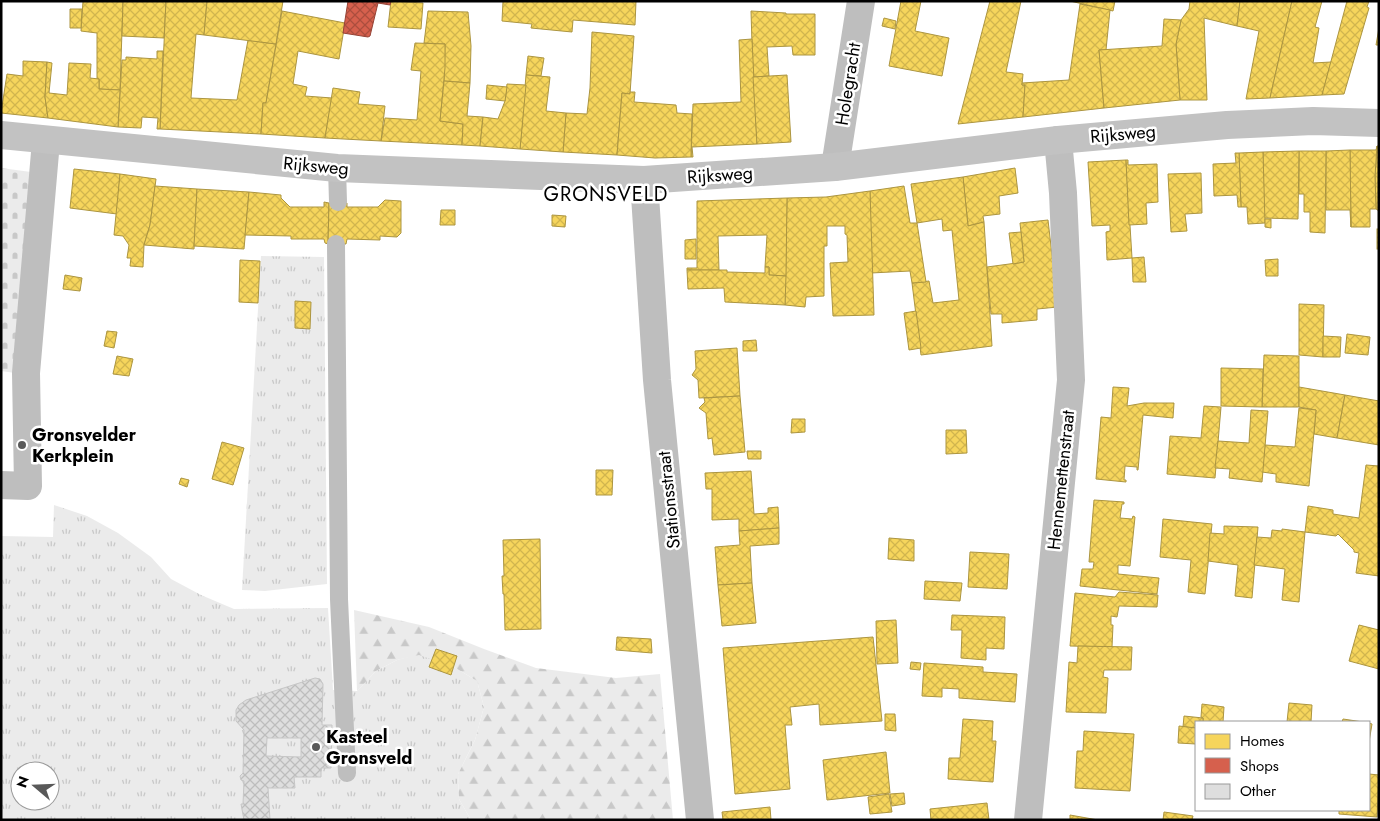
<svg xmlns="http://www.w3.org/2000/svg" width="1380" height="821" viewBox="0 0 1380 821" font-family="Jost,sans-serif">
<defs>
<pattern id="grass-tufts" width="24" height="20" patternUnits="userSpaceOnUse" patternTransform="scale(1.25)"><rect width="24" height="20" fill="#ebebeb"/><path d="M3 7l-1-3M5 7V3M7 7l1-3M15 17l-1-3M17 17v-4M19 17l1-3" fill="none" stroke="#c8c8c8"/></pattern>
<pattern id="forest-firs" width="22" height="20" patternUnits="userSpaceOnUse" patternTransform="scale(1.25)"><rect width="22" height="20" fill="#ebebeb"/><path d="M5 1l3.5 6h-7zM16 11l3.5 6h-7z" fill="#c8c8c8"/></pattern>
<pattern id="cemetery-stones" width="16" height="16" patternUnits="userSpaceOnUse" patternTransform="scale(1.25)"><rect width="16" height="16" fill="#ebebeb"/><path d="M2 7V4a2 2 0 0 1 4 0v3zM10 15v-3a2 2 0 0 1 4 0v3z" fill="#c8c8c8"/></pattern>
<pattern id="homes-cross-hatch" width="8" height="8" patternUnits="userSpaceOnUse" patternTransform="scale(1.25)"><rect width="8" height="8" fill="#f6d55c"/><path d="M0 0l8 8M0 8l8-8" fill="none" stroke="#d1b54e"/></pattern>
<pattern id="shops-cross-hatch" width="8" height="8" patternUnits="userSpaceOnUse" patternTransform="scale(1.25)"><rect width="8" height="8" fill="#d6604d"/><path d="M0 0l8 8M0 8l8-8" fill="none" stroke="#ab4d3e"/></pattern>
<pattern id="building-cross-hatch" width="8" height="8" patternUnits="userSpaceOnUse" patternTransform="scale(1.25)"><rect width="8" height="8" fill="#dedede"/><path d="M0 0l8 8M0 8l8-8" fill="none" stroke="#bdbdbd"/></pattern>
</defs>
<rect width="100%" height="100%" fill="#fff"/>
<g fill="url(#grass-tufts)" fill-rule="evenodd">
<polygon points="261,256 324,257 327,584 265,591 242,590"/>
<path d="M 54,505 L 87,516 L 118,533 L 151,557 L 171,579 L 201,595 L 234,609 L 328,608 L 333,690 L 357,691 L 376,671 L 397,660 L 419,654 L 454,667 L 477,681 L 484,707 L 475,740 L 458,774 L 459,799 L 471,820 L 1,820 L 1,536 L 53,537 ZM 20,771 L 50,771 L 50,801 L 20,801 Z"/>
</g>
<polygon fill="url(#forest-firs)" points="354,610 429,627 484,649 536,668 616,678 660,674 673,820 471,820 459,799 458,774 475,740 484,707 477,681 454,667 419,655 397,660 376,671 357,691"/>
<polygon fill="url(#cemetery-stones)" points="1,168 31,172 15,373 1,371"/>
<g fill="url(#homes-cross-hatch)" stroke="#ac9540">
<polygon points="83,1 123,1 120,90 99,89 99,79 97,79 97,33 81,31"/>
<polygon points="123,1 166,1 164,38 122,36"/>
<polygon points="166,1 207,1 204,35 196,34 191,98 237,100 248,40 276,44 266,103 263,103 261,134 160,129"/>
<polygon points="207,1 283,1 276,44 204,35"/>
<polygon points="391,1 423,3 421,29 388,27"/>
<polygon points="503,1 636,1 635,25 573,20 572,32 531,28 532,24 502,21"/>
<polygon points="901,1 921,1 915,31 949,38 942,76 889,66"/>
<polygon points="990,1 1021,1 1006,72 1023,74 1022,85 1025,85 1023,117 958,124"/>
<polygon points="1070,1 1115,1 1113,11"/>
<polygon points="1190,1 1240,1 1237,26 1204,18 1207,100 1180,100 1176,44 1181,20 1189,9"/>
<polygon points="1240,1 1292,1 1270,98 1246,99 1259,31 1237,26"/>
<polygon points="1292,1 1322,1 1315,27 1319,28 1313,63 1331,62 1322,95 1270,98"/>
<polygon points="1347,1 1369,1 1367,7 1369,8 1344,94 1322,95"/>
<polygon points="1080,4 1110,10 1106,50 1099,50 1104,108 1023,117 1025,85 1022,85 1022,83 1069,80"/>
<polygon points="70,9 82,9 81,28 70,28"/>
<polygon points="282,11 345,23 339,59 298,51 293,84 307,87 305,96 332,98 325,138 261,134 263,103 266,103"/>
<polygon points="428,11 468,12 471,46 470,83 444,81 445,44 424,43"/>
<polygon points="751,11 786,13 786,14 815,14 815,55 793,55 792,46 767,47 769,76 753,77"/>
<polygon points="884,18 896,21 895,29 882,26"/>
<polygon points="1164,19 1181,20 1176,44 1180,100 1104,108 1099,50 1162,46"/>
<polygon points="1379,28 1379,45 1376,45"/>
<polygon points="592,32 634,36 630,94 622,93 617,155 563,152 566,113 587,114 590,88"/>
<polygon points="752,39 757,144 692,147 693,157 691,157 693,104 741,102 739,40"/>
<polygon points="415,43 445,44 445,68 440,121 463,124 462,145 381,141 385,118 417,120 421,71 411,70"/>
<polygon points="157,51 163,51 160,129 157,129 158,118 142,117 141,128 118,127 122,60 126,60 126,57 157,59"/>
<polygon points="528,56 544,58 541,76 526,75"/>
<polygon points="23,61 47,62 45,97 48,118 1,113 7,74 23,76"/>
<polygon points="47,62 52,63 49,93 67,95 69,63 91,64 90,78 99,79 99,89 120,90 118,127 48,118 45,97"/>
<polygon points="526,75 550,77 546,111 566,113 563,152 520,149"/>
<polygon points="787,75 791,142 757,144 753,77"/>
<polygon points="444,81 470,83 467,116 483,117 480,146 462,145 463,124 440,121"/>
<polygon points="507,84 526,85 520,149 480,146 483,117 498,119 505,101"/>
<polygon points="487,85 507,87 505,101 486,99"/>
<polygon points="333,88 360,92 358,104 385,106 381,141 325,138"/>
<polygon points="630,92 635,92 634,102 676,105 677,113 692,114 691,157 655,158 617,155 622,93 630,94"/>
<polygon points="1377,146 1379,146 1379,211 1376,209 1375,176"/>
<polygon points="1377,146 1375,176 1376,209 1370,209 1370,227 1351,227 1350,150 1376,150"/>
<polygon points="1350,150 1351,227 1350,210 1326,210 1326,151"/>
<polygon points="1299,151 1326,151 1325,233 1310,232 1310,212 1304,212 1304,194 1299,194"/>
<polygon points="1299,151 1298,219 1264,218 1263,152"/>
<polygon points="1263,152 1265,223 1248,224 1247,207 1241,207 1239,153"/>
<polygon points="1235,153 1239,153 1241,207 1238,207 1237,195 1214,196 1213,164 1236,163"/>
<polygon points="1126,160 1132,258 1107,260 1106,232 1110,231 1110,225 1092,226 1088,162"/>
<polygon points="1126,160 1128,160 1128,165 1157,164 1158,202 1146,203 1147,224 1129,225"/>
<polygon points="1015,168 1018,193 999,196 1000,214 983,216 984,222 968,226 963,177"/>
<polygon points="74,169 120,174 117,214 70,208"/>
<polygon points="1201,173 1202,213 1185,214 1187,231 1171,232 1168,174"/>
<polygon points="120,174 156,179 150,225 144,245 143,267 130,266 131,258 127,258 129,245 123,236 114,235"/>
<polygon points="963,177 968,226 984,222 992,346 921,355 912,283 929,281 933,303 959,300 952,230 943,231 942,219 917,223 911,184"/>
<polygon points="155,186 197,189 194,249 144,245 150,225"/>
<polygon points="904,186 910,223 917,223 926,282 912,283 910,271 871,273 870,191"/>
<polygon points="197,189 249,192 244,249 194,246"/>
<polygon points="870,191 874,315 833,316 830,263 848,262 847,235 845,234 845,226 827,226 827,246 824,246 824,296 806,297 805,307 785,305 787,198 826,197"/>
<polygon points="249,192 281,195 281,198 290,207 324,207 324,202 329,203 328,244 325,243 324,239 291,239 291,236 245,235"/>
<polygon points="787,198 786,276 769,275 769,267 765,267 767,235 718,236 719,270 687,270 687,268 697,268 697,201"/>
<polygon points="385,200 401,201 401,233 397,237 380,236 380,240 347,239 346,244 328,244 329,203 347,203 347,207 378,207"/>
<polygon points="441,210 455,210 455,225 440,225"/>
<polygon points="552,215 566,216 565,227 552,226"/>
<polygon points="1265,219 1271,219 1271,228 1265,227"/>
<polygon points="1048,220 1058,307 1037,309 1037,320 1002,323 1002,314 991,314 987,267 1024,262 1020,223"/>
<rect x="1377" y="229" width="2" height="20"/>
<polygon points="1021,232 1024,262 1013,264 1009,233"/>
<polygon points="696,239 696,259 685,259 685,240"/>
<polygon points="1144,257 1146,282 1133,282 1132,258"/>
<polygon points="1278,259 1278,276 1266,276 1265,260"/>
<polygon points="240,260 260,261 258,303 239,302"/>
<polygon points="765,267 769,267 769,275 786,276 785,305 725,302 724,288 688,289 687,270 727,270 727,272 765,273"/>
<polygon points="65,275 82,278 80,291 63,289"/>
<polygon points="295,301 311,302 310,329 295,328"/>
<polygon points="1299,304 1324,305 1323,357 1299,355"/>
<polygon points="916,311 921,348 909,350 904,313"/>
<polygon points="107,331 117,332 114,348 104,346"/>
<polygon points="1347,334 1370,337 1368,355 1345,353"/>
<polygon points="1323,336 1341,337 1340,357 1323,357"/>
<polygon points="756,340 757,351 743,351 743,341"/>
<polygon points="737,348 740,396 699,398 698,380 692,375 696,369 695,351"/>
<polygon points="1264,355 1299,356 1299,407 1262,407"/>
<polygon points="117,356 133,359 129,376 113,374"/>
<polygon points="1221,368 1263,369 1262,407 1221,406"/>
<polygon points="1113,387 1129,388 1127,406 1144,403 1174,403 1173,418 1143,415 1138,470 1137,470 1137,467 1125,466 1124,480 1126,480 1126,482 1096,479 1101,417 1111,418"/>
<polygon points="1299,387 1345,395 1337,438 1314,434 1316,410 1299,407"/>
<polygon points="1345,395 1379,401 1379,445 1337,438"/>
<polygon points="740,396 745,452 714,455 712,438 708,439 706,413 699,408 705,402 704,398"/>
<polygon points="1204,406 1221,407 1215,478 1167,474 1170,436 1201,438"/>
<polygon points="1299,408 1316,410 1309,486 1276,482 1276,474 1262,472 1265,445 1295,447"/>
<polygon points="1251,410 1268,411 1262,482 1229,478 1230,469 1215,468 1218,441 1249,443"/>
<polygon points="792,419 805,419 805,432 791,433"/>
<polygon points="946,430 966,430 967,453 946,454"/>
<polygon points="222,442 244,448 233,485 212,479"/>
<polygon points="747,451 761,451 761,459 748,459"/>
<polygon points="1366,465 1379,466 1379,576 1356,573 1359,553 1354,552 1354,550 1338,534 1336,536 1305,532 1308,506 1333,510 1333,514 1359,518"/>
<polygon points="596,470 613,470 612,495 596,495"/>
<polygon points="751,471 754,514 768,513 768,508 778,507 779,528 739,531 739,519 712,520 712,489 706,489 705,473"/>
<polygon points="181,478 189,480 187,487 179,484"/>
<polygon points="1094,500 1124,502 1124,504 1122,504 1120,518 1132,519 1133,516 1135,517 1130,566 1118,565 1118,574 1159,578 1157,594 1080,586 1082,569 1093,569 1094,562 1089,562"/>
<polygon points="1163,519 1212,524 1205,594 1188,592 1191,560 1160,557"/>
<polygon points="1224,526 1258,527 1252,598 1235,596 1238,565 1208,561 1210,533 1224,534"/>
<polygon points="779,528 779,544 750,546 752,583 718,585 715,547 740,545 739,531"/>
<polygon points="1282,529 1305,532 1299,602 1282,600 1285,569 1254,565 1257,537 1271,538 1272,530 1282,531"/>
<polygon points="889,538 914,540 914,561 888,559"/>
<polygon points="540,539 541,629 505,630 504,594 503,594 502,576 504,576 503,540"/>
<polygon points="970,552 1009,554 1007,589 968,587"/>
<polygon points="925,581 962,583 960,601 924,599"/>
<polygon points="752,583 756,623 722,626 718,585"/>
<polygon points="1119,592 1158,595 1157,607 1119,606 1117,617 1111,616 1111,625 1113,625 1112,647 1070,646 1075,593 1115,597"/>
<polygon points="952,615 1005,617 1004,649 986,648 986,660 961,658 962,630 951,630"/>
<polygon points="896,620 898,663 877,664 876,621"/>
<polygon points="1359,625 1379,630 1379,669 1349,661"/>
<polygon points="617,637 651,639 652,653 616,650"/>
<polygon points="873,637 882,721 820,725 819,704 790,707 792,725 785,725 790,789 735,794 723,648"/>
<polygon points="1078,646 1132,647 1131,670 1104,670 1103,677 1108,678 1106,713 1066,712 1069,662 1077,663"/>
<polygon points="436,649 457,656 451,675 429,667"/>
<polygon points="911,662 921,663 920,670 910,669"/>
<polygon points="924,663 983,667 983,672 1017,674 1015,702 959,698 959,689 942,688 942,697 922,696"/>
<polygon points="1289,703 1312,705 1311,722 1287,722"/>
<polygon points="1202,704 1224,707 1223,722 1203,722 1203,718 1201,717"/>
<polygon points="885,714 895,714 896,731 885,730"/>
<polygon points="1184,716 1203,718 1203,722 1196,722 1196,728 1183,727"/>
<polygon points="963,719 993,721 992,741 996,741 993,782 948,779 949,758 960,758"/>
<polygon points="1343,719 1363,722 1342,722"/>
<polygon points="1369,723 1372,724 1369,742"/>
<polygon points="1179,726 1196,728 1196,744 1178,743"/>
<polygon points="1084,731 1134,734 1130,791 1075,788 1077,751 1083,751"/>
<polygon points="886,752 890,793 827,800 823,760"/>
<polygon points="1369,774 1379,775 1377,817 1339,814 1339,810 1369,810"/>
<polygon points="904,793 905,804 892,806 890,794"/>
<polygon points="889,794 892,812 870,814 868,797"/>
<polygon points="987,803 989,820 931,820 930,809"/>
<polygon points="770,807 771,820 723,820 722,812"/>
<polygon points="1164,812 1193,816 1192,820 1163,820"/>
<polygon points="1070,815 1098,820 1070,820"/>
</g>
<polygon fill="url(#shops-cross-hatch)" stroke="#964336" points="348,1 391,1 390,5 378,3 370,36 368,37 343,33"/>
<path fill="url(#building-cross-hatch)" stroke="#c6c6c6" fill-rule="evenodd" d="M 315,678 L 320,679 L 323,684 L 322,725 L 332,725 L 331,768 L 321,768 L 321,777 L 294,777 L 295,788 L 268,788 L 270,820 L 244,820 L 241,804 L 243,804 L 244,781 L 241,780 L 240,776 L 243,773 L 244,730 L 236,721 L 236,710 L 239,705 L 246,700 ZM 267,738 L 301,738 L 301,757 L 266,756 Z"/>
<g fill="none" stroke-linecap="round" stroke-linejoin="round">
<g stroke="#bebebe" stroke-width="18">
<polyline points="337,168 338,202"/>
<polyline points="336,244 339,599 347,773"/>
</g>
<g stroke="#bebebe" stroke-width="28">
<polyline points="835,167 861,1"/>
<polyline points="644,180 657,380 700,820"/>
<polyline points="1,485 28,486 26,373 46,141"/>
<polyline points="1028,820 1071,380 1063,193 1058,140"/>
</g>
<polyline stroke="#c2c2c2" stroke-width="28" points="1,135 337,168 644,180 835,167 1058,140 1227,125 1313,121 1379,123"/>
</g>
<g fill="#595959" stroke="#fff" stroke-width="2">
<circle cx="22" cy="445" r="5"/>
<circle cx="316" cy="747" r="5"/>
</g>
<g text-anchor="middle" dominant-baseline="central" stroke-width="5" stroke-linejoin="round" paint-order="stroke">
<g font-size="18" fill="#000" stroke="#fff">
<text transform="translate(848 84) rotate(-81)">Holegracht</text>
<text transform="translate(1123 134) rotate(-5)">Rijksweg</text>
<text transform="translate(316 166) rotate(5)">Rijksweg</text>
<text transform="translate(720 175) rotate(-4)">Rijksweg</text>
<text transform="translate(1061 480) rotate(-84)">Hennemettenstraat</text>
<text transform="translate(669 500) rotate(-96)">Stationsstraat</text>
</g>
<g font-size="18" font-weight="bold" fill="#000" stroke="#fff" text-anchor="start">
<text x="32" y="435">Gronsvelder<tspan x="32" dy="21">Kerkplein</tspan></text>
<text x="326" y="737">Kasteel<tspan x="326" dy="21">Gronsveld</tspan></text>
</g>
<g font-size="20" letter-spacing="1" fill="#000" stroke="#fff">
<text x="606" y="194">GRONSVELD</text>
</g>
</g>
<rect width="1380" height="821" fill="none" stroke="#000000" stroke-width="5"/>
<rect x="1195" y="721" width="175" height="90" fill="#ffffff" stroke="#999999"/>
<rect x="1205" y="734" width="25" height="15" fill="#f6d55c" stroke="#999999"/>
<text x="1240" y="746" font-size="15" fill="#000000">Homes</text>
<rect x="1205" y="758" width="25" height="15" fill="#d6604d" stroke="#999999"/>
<text x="1240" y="771" font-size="15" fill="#000000">Shops</text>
<rect x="1205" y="784" width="25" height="15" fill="#dedede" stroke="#999999"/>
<text x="1240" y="796" font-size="15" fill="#000000">Other</text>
<g transform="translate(35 786) rotate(289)"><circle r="24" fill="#ffffff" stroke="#999999"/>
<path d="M0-4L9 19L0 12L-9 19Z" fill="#595959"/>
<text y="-8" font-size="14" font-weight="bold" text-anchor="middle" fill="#000000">N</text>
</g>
</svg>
